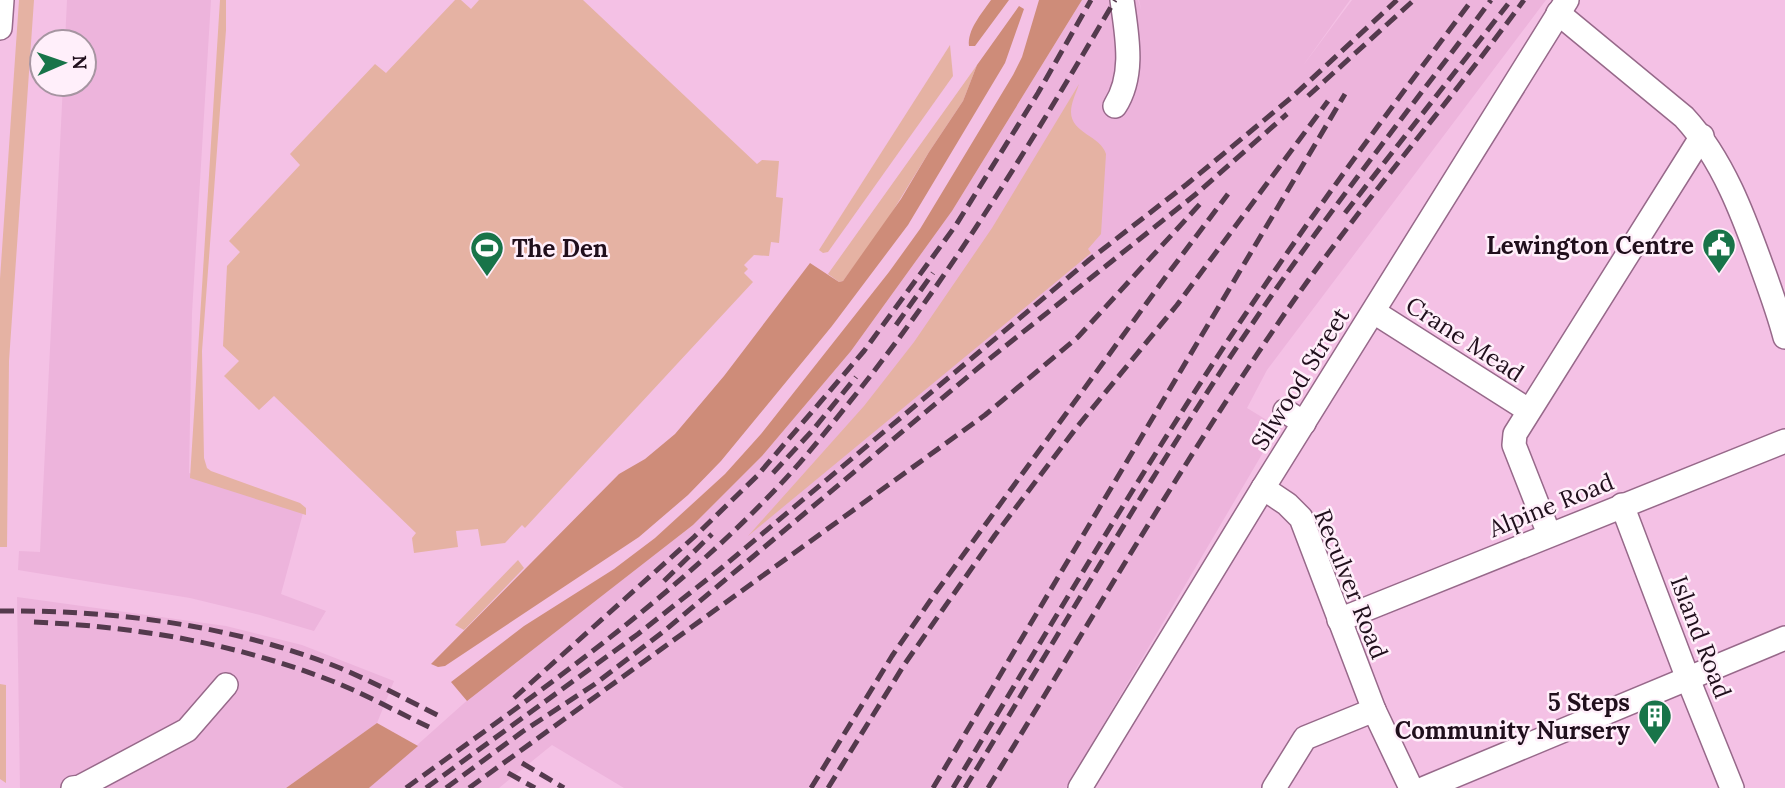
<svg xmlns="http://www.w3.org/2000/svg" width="1785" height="788" viewBox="0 0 1785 788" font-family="Lora,serif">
<rect width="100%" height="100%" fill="#f4c1e5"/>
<g fill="#edb4dc">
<polygon points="67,0 211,0 192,313 189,473 303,513 281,594 326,611 314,631 260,615 190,598 18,570 19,551 40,552 63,84 84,84 84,42 65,42"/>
<polygon points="1082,0 1138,0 1141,9 1139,0 1350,0 1302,67 1352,0 1546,0 1267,370 1247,408 1278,427 1066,788 624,788 552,745 499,788 369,788 472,696 693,525 762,456 851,351 952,211"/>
<polygon points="17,597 226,626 302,645 394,681 377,723 286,788 20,788"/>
</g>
<g fill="#e5b2a3">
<polygon points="19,0 34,0 9,361 7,547 0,547 0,279"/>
<polygon points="220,0 226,0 226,30 202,351 204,458 207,468 211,471 300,503 306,508 306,515 190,478"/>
<polygon points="455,0 461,0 471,9 479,0 583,0 757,164 762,160 779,161 776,197 783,198 779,243 771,242 769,256 754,255 744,265 748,269 744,273 753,282 525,528 522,525 505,543 481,546 478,529 456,531 458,547 414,553 412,538 416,533 274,396 259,410 224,376 239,361 223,346 227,266 240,252 229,241 300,165 290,154 375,64 386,73"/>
<polygon points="950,45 953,76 828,252 823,253 819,250"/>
<polygon points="977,65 963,101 929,152 883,227 843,281 839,282 828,274"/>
<path d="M 1079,84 C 1076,93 1071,103 1071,112 C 1071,133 1101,136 1106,154 L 1101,234 L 1088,249 L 1091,253 L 748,536 L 864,406 L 914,342 L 992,228 Z"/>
<polygon points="518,560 524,568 464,630 455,625"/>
<polygon points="0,684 6,685 6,783 0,779"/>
</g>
<g fill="#ce8c79">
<path d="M 991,0 L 1009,0 L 975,46 L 969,46 C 967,30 982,13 991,0 Z"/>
<polygon points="1039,0 1082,0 952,211 851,351 762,456 693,525 467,701 451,682 524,626 614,569 655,538 725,474 761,434 889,272 920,229 1013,75 1022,57"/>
<polygon points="1019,6 1024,9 1005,63 908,225 832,326 721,461 688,495 639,537 445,666 438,667 431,664 619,474 645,459 675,434 724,376 810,263 839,282 843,281 901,199 929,152 963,101 977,65"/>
<polygon points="377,723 418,746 369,788 286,788"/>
</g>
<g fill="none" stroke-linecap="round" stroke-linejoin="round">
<g stroke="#97698a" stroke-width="26">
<g id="minor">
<path d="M 1558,13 L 1684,117 C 1723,159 1744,217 1763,270 C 1771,292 1779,314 1785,337"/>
<polyline points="0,28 2,0"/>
<path d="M 1115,106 C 1135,75 1127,36 1122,0"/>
<polyline points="1374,312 1528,410"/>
<polyline points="1285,411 1304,423"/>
<polyline points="1263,488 1287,504 1301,518 1374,710 1411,788"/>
<polyline points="1622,505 1688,679 1732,788"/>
<polyline points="1549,534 1514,445 1515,434 1702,136"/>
<polyline points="1339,620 1785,441"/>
<polyline points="73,788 80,787 187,730 226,685"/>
<polyline points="1080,788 1263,488 1567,0"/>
<polyline points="1274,788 1305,738 1374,710"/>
<polyline points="1425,788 1785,638"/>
</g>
</g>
<use href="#minor" stroke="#fff" stroke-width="23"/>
<g stroke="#543a4d" stroke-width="5" stroke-dasharray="14 7" stroke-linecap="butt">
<polyline points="1308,96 1414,0"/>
<polyline points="1345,213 1508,4"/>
<polyline points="896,325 933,273"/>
<polyline points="773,473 812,431 856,377"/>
<polyline points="664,581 712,534"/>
<path d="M 0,611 C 116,610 232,625 340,668 C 375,683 408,700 441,717"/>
<path d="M 34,622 C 139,627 234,643 332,681 C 365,694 397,712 429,727"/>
<polyline points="514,698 694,537 757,476 864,351 956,225 1038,93 1091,0"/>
<polyline points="522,763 564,788"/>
<polyline points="508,773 535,788"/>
<path d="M 406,788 C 533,696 665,605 774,491 C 801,463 824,434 848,404 C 950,278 1033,140 1115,0"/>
<polyline points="426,788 638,634 719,570 1089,260 1187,184 1292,97 1397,0"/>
<polyline points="446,788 522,732 595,684 663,632 983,364 1196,194 1287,114"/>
<polyline points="469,788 985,415 1078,337 1200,204"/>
<polyline points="811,788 892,656 934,595 1167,275 1228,194"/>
<polyline points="828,788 904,665 995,535 1077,427 1177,305 1328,101"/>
<polyline points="933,788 1345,94"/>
<path d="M 953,788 C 1042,640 1130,490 1225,345 C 1302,227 1387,113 1472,0"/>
<path d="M 965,788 C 1067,621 1165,450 1276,289 C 1345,190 1420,96 1491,0"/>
<path d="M 988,788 C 1088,626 1183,460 1292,303 C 1365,199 1449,103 1524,0"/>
</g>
</g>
<defs>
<g id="civic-pin" transform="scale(1.75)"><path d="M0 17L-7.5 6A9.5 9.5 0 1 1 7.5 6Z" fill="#187449" stroke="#ffeffa"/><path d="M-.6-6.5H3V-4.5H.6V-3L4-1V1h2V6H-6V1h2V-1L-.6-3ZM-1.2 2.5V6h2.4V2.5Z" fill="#fff"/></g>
<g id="stadium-pin" transform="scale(1.75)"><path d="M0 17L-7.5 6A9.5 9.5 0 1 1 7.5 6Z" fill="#187449" stroke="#ffeffa"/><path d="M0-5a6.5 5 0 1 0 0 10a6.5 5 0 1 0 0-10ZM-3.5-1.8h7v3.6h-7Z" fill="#fff"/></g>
<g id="building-pin" transform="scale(1.75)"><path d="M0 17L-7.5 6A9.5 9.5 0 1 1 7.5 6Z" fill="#187449" stroke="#ffeffa"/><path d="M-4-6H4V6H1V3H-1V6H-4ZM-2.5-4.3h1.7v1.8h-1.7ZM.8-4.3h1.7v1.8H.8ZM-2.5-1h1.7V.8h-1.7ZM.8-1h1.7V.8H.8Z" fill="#fff"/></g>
</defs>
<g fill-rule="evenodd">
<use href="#civic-pin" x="1719" y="245"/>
<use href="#stadium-pin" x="487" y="248"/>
<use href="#building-pin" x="1655" y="716"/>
</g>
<g text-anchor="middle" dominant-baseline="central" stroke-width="5" stroke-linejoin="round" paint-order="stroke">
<g font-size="24" font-weight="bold" fill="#200f1c" stroke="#ffeffa" text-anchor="end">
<text x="1694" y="245">Lewington Centre</text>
<text x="512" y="248" text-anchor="start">The Den</text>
<text x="1630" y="702">5 Steps<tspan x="1630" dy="28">Community Nursery</tspan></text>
</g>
<g font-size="24" fill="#200f1c" stroke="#ffeffa">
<text transform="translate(1465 339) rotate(33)">Crane Mead</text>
<text transform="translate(1300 379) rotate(-58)">Silwood Street</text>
<text transform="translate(1551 505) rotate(-22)">Alpine Road</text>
<text transform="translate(1351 584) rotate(68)">Reculver Road</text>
<text transform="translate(1701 637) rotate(69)">Island Road</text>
</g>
</g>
<g transform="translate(63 63) rotate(88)"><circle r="33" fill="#ffeffa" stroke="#a695a1" stroke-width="2"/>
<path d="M0-5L12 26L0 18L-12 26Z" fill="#187449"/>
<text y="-10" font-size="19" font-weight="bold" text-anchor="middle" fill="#200f1c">N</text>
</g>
</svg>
